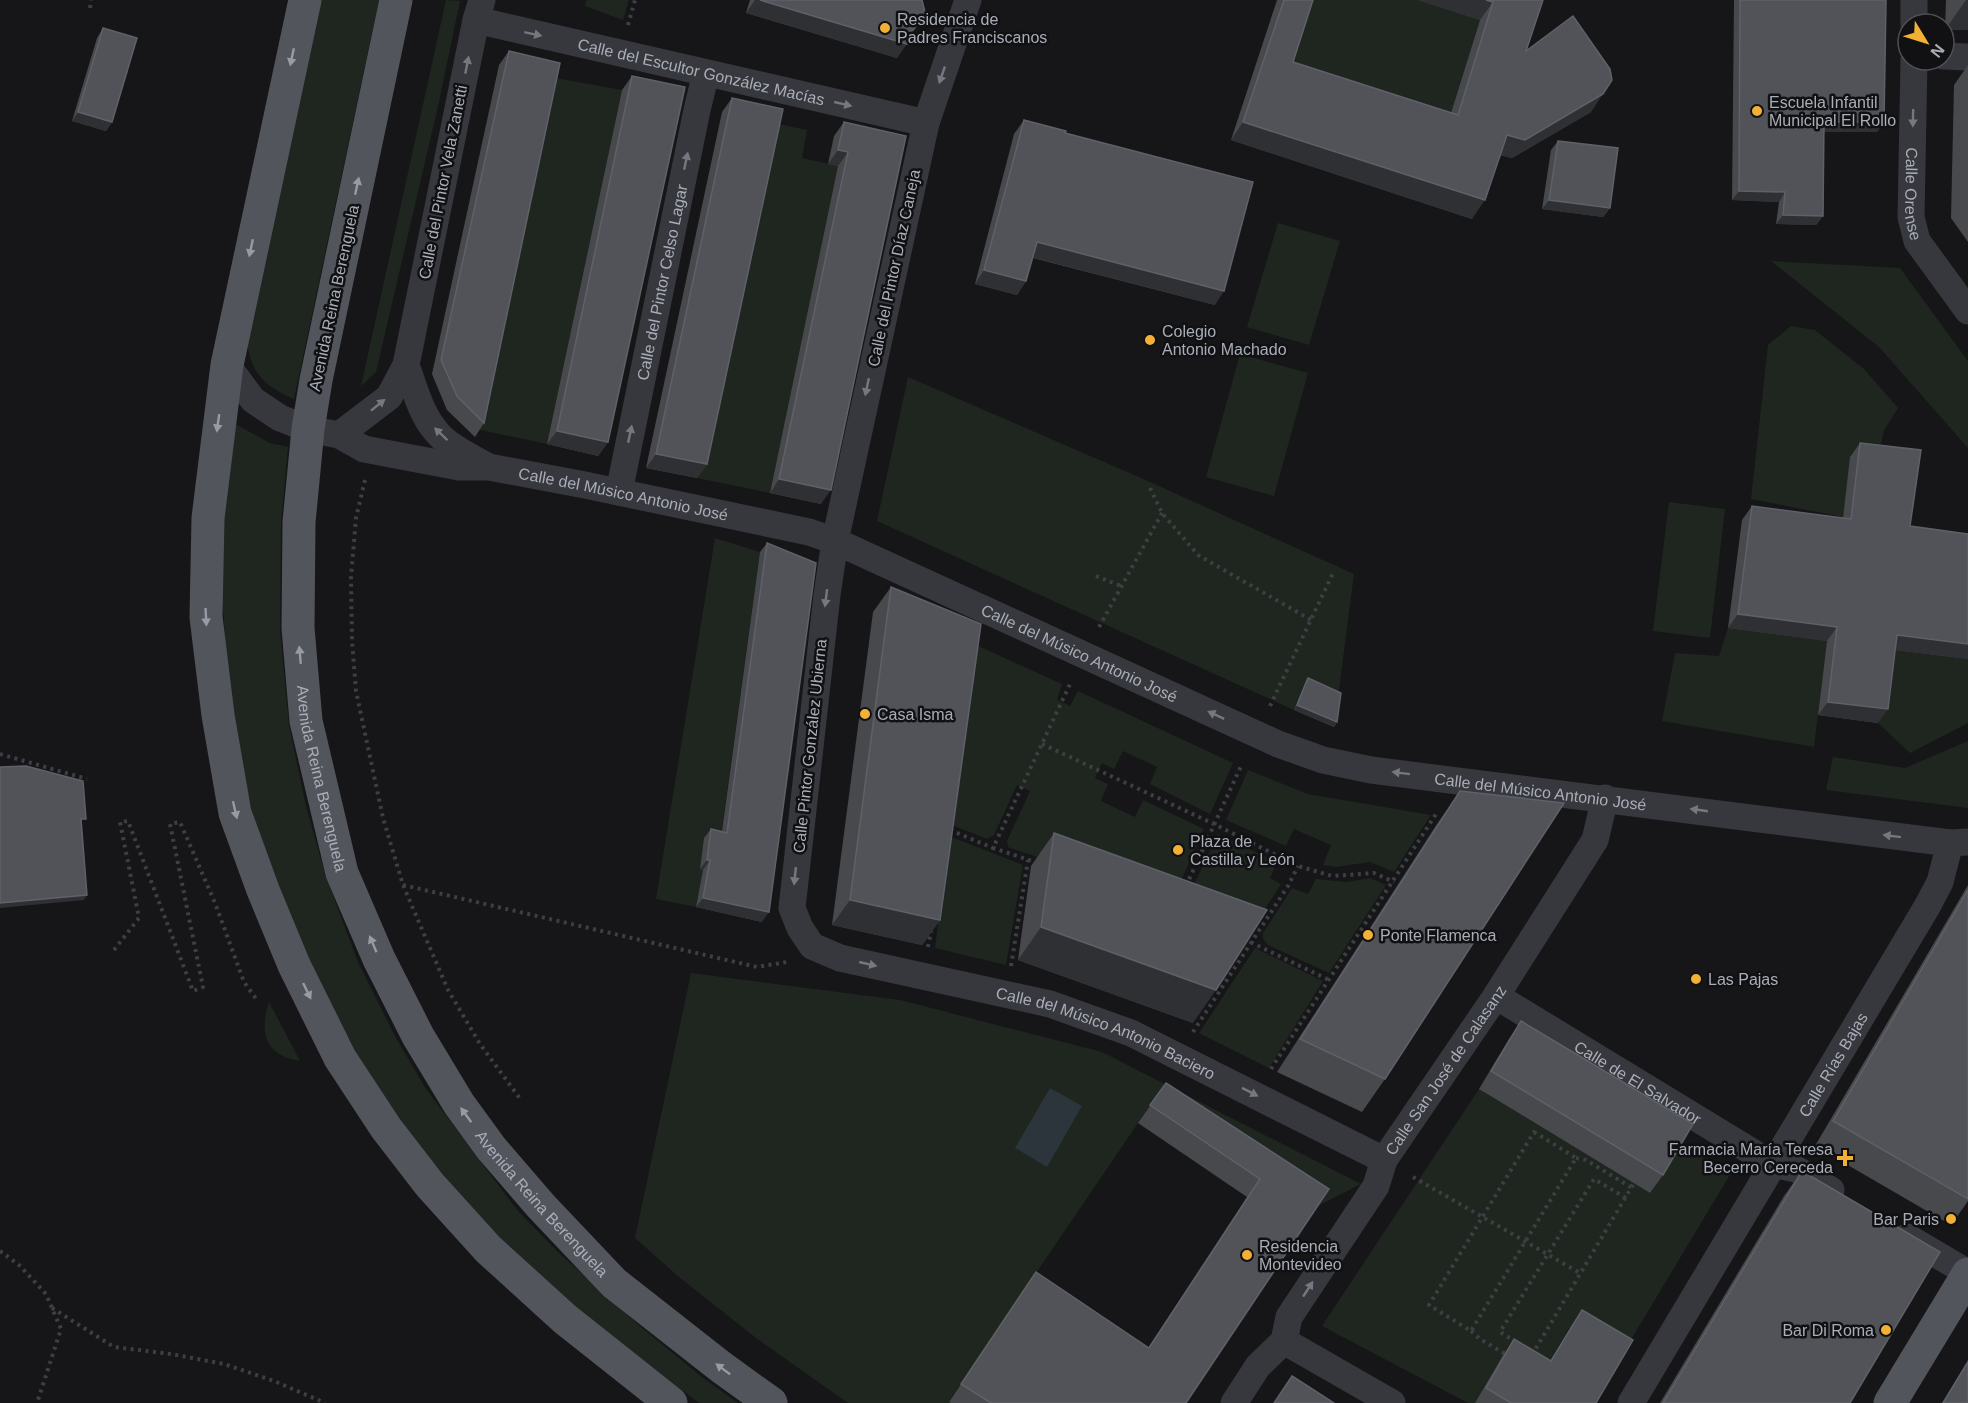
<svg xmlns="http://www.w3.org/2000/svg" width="1968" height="1403" viewBox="0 0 1968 1403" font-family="Helvetica,sans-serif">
<rect width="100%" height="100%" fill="#161618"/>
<g fill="#1e261f">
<path d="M 320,0 L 379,0 L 294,399 C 265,387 249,372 247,339 Z"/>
<polygon points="446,0 460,1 439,102 376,372 361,386"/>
<polygon points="586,0 629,0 623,20 585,6"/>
<polygon points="1306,0 1418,0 1480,20 1454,104 1472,143 1280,80"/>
<polygon points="550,77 622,90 547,444 476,429"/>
<polygon points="773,123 807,130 802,158 839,166 770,493 697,478"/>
<polygon points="1278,223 1340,241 1309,345 1247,327"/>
<polygon points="1771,261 1900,268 1968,361 1968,448 1879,347"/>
<polygon points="1791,326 1815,330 1864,369 1898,408 1884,430 1877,460 1843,517 1751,499 1768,345"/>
<polygon points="1240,354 1308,373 1274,496 1206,477"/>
<polygon points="908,377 1141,478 1354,574 1338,697 1305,683 1294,710 877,521"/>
<polygon points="230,421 270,443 288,447 281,525 280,630 289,725 306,806 326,877 358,962 396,1038 426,1089 518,1211 558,1252 641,1327 702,1377 738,1403 699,1403 576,1309 494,1236 442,1178 397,1118 348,1044 308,965 266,858 248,797 227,670 221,576 222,527"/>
<polygon points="1669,502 1725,509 1710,638 1653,631"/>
<polygon points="715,538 760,552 720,842 700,869 741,875 699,893 696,907 656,899"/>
<polygon points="1728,628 1827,641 1814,747 1662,721 1675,653 1719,656"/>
<polygon points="976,645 1062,684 1057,700 1070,706 1078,691 1233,763 1210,814 1150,784 1157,767 1123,751 1114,769 1102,763 1095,778 1108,784 1101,801 1135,817 1143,800 1204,829 1171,903 1008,847 1007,841 1030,791 1017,785 994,835 987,839 952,825"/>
<polygon points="1887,649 1968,659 1968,723 1910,753 1878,723"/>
<polygon points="1968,741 1968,808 1826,790 1833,757 1905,768"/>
<polygon points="1248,770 1308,794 1431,815 1394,872 1370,862 1336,867 1323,865 1331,845 1294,829 1286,846 1226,820"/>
<polygon points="1218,834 1277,862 1270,878 1281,884 1249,935 1183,908"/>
<polygon points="949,836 1023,865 1006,965 935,948"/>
<polygon points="1370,878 1386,885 1329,973 1268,945 1263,939 1263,933 1292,888 1308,894 1316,879 1347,882"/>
<polygon points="1255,948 1323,981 1269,1068 1199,1033"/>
<polygon points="691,973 900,1000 1102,1052 1361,1184 1316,1207 1153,1101 949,1401 951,1403 848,1403 756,1338 679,1277 635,1238"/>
<path d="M 269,1002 L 300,1061 C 265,1056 259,1032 269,1002 Z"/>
<polygon points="1479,1089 1650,1193 1681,1142 1731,1173 1620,1358 1569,1328 1539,1379 1475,1403 1468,1403 1322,1326"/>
</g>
<polygon fill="#2c353c" points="1050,1088 1082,1106 1047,1167 1015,1148"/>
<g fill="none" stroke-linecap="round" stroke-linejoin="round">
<g stroke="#3d3f44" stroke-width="4" stroke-dasharray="3 4.5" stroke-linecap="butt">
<polyline points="90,8 91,0"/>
<polyline points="628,25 635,0"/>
<polyline points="365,480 356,518 351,577 352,641 356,691 383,818 403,885 448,990 480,1044 521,1100"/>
<polyline points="1150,488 1162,513 1198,555 1311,620"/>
<polyline points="1096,576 1121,586"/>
<polyline points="1099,627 1162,513"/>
<polyline points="1270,706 1333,573"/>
<polyline points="1042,744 1214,824 1298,866 1332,876 1374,873 1394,882"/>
<polyline points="0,754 87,779"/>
<polyline points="950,830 993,848"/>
<polyline points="1038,863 993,848 1070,684"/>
<polyline points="403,885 757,967 787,962"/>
<polyline points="1186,886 1242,764"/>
<polyline points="1244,939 1329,980"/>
<polyline points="928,947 931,931"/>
<polyline points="114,950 139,918 120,822 128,821 193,991 203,987 170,824 180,822 215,903 244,982 257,1000"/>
<polyline points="1011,966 1028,860"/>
<polyline points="1193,1032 1288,886 1298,866"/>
<polyline points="1271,1069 1438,811"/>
<polygon points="1534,1132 1576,1158 1471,1331 1429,1305"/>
<polyline points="1576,1158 1586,1160 1632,1188"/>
<polyline points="1413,1177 1580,1273"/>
<polyline points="0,1251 19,1265 46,1294 61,1329 37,1403"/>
<polyline points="52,1308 114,1347 171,1354 224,1364 274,1381 325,1403"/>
<polyline points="1471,1331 1480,1339 1507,1355"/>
<polyline points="1516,1342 1500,1332 1594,1179 1626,1198"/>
<polyline points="1532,1355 1634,1183"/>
</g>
<g stroke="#37383d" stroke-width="27">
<path d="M 482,0 L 476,20 L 406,365 C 414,386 420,412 435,430 C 447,446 468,455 485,465"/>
<path id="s1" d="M 968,0 L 926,123 L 835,541 L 827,595 L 792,908 L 800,928 L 812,946 L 840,958 L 1050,1004 L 1131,1033 L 1384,1160"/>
<path id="s2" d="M 476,20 L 926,123"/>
<polyline points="1914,24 1914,0"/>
<polyline points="1944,56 1968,57"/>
<path id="s3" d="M 1914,60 L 1911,217 L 1917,241 L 1968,311"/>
<path id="s4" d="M 227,365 L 253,400 L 280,418 L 308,429 L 339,435 L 364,449 L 459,467 L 489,467 L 585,485 L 809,532 L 835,541 L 1278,744 L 1323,760 L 1371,770 L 1950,843 L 1968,842"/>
<polyline points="339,435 389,397 406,365"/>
<path id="s5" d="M 619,492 L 697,110 L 706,73"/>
<path id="s6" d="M 1496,996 L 1772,1164 L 1796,1169 L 1831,1190"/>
<polyline points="1907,1237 1968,1273"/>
<path id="s7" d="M 1284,1341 L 1289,1317 L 1376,1186 L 1384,1160 L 1496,996 L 1595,840 L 1605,798"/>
<polyline points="1284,1341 1392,1403"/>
<polyline points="1234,1403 1258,1366 1284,1341"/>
<path id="s8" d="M 1631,1403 L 1928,905 L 1940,882 L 1950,843"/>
</g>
<g stroke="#53555c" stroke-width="33">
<polyline points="305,0 227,365 208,518 206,617 218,715 235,813 263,890 294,965 340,1058 386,1128 430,1185 488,1249 565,1319 671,1403"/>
<path id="s9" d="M 396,0 L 316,380 L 308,429 L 299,522 L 298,628 L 306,721 L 342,873 L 379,959 L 418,1036 L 459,1104 L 491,1148 L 541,1206 L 614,1283 L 721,1367 L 771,1403"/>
<polyline points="1890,1403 1968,1274"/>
</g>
</g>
<g fill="#47494d">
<polygon points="750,0 922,0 924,17 910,36 897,58 746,13"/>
<polygon points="1277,0 1313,0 1293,62 1451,113 1480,20 1418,0 1543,0 1526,51 1591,112 1512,158 1500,155 1472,219 1231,140"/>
<polygon points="1734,0 1886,0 1877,132 1824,132 1823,216 1816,225 1776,224 1779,202 1732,200"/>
<polygon points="1946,0 1968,0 1945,30"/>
<polygon points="103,28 112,122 106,131 72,121 97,38"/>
<polygon points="509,51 484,423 475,437 447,410 432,374 499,65"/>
<polygon points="1968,65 1968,242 1951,218 1954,85"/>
<polygon points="632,76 608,442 598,456 547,444 622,90"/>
<polygon points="732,98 707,464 697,478 646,468 722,112"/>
<polygon points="1024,120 1065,133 1215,305 1033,258 1026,281 1017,295 975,284 1014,134"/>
<polygon points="844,122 906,136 821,504 770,493 838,166 828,164 834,136"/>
<polygon points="1558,141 1610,208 1603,217 1542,209 1551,150"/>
<polygon points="1860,443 1910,526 1968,534 1968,659 1895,650 1878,723 1818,715 1827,641 1728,628 1742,520 1752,506 1843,518 1850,457"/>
<polygon points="767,543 762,922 696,907 703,870 700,869 704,838 711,829 722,831 760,552"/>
<polygon points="891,587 940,920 922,945 832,925 873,612"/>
<polygon points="1308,678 1337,722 1334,727 1294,710 1305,683"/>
<polygon points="1460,791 1385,1079 1362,1112 1277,1072 1437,824"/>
<polygon points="1054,833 1193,1023 1018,960 1031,866"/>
<polygon points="1968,885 1968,1201 1951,1225 1815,1146"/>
<polygon points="1521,1021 1663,1175 1650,1193 1479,1089 1509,1039"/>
<polygon points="1166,1083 1329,1189 1186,1403 951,1403 949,1402 1024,1290 1148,1348 1247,1197 1138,1123"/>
<polygon points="1802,1171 1850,1403 1660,1403 1784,1196"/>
<polygon points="1582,1310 1596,1403 1475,1403 1502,1357 1514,1339 1550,1361 1570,1328"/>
<polygon points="1968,1360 1968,1403 1942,1403"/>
</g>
<g fill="#2f3033">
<polygon points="755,0 760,0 910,33 924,17 904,43 907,44 897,58 746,13"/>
<polygon points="1418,0 1486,0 1493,2 1480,20"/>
<polygon points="1966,0 1968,0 1968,30 1945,30"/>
<polygon points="1603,94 1591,112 1512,158 1494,153 1507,135"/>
<polygon points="78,112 112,122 106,131 72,121"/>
<polygon points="1243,122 1485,200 1472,219 1231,140"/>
<polygon points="1824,122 1884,122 1877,132 1818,132"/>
<polygon points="838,150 848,152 838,166 828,164"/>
<polygon points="1739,191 1785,192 1779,202 1732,200"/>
<polygon points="1549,200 1610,208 1603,217 1542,209"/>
<polygon points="1783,215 1823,216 1816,225 1776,224"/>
<polygon points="1037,242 1224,291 1215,305 1027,256"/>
<polygon points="984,270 1026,281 1017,295 975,284"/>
<polygon points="557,431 608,442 598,456 547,444"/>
<polygon points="656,454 707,464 697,478 646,468"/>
<polygon points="779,479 831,490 821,504 770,493"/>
<polygon points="1738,614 1837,627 1827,641 1728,628"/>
<polygon points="1897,635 1968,644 1968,659 1887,649"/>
<polygon points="1828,702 1888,709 1878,723 1818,715"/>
<polygon points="1297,705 1337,722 1334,727 1294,710"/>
<polygon points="707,860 710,860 703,870 700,869"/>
<polygon points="87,895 84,900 0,908 0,903"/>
<polygon points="703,898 769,912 762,922 696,907"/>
<polygon points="850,900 940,920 922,945 832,925"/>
<polygon points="1041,927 1216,990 1193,1023 1018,960"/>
</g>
<g fill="#525359" stroke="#5f6168" stroke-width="1.5">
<polygon points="760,0 922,0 925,12 924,17 910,33 907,44"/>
<polygon points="1284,0 1313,0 1293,62 1458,115 1493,2 1486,0 1543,0 1526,51 1573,16 1610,69 1612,80 1603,94 1525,140 1507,135 1485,200 1243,122"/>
<polygon points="1740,0 1886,0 1884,122 1824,122 1823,216 1783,215 1785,192 1739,191"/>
<polygon points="103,28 137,38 112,122 78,112"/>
<polygon points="509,51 560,63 484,423 457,396 441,360"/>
<polygon points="632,76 685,87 608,442 557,431"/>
<polygon points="732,98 783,109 707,464 656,454"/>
<polygon points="1024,120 1066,131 1065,133 1253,182 1224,291 1037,242 1026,281 984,270"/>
<polygon points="844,122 906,136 831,490 779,479 848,152 838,150"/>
<polygon points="1558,141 1618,148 1610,208 1549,200"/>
<polygon points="1860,443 1921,450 1910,526 1968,534 1968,644 1897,635 1888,709 1828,702 1837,627 1738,614 1752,506 1851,519"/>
<polygon points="767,543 816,563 769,912 703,898 710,860 707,860 711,829 727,833"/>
<polygon points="891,587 981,624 940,920 850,900"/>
<polygon points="1308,678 1341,693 1337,722 1297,705"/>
<polygon points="26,766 83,781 86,819 81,819 87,895 0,903 0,767"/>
<polygon points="1460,791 1564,803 1385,1079 1300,1039"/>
<polygon points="1054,833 1267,910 1216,990 1041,927"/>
<polygon points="1968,890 1968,1199 1833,1121"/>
<polygon points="1521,1021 1693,1124 1663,1175 1491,1071"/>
<polygon points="1166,1083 1329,1189 1186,1403 991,1403 961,1384 1036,1272 1149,1348 1260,1179 1150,1105"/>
<polygon points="1802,1171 1940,1252 1850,1403 1663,1403"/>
<polygon points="1582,1310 1633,1340 1596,1403 1511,1403 1486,1388 1514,1339 1551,1361"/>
<polygon points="1968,1362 1968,1403 1943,1403"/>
<polygon points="1292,1376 1334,1403 1274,1403"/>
</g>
<defs><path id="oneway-solid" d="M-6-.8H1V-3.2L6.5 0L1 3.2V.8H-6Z" transform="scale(1.5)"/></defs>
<g fill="#757881">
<use href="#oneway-solid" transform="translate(533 34) rotate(12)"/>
<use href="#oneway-solid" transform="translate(467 65) rotate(-79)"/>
<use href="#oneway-solid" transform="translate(942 75) rotate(109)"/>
<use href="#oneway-solid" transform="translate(843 104) rotate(13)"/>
<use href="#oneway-solid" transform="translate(1913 118) rotate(91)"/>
<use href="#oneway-solid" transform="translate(686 161) rotate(-78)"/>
<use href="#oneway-solid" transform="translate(867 387) rotate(102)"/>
<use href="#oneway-solid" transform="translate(378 405) rotate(-39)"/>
<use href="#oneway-solid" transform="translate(441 434) rotate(-136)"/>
<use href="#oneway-solid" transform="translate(630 434) rotate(-78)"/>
<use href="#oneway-solid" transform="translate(826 598) rotate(97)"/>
<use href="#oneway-solid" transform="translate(1216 715) rotate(-155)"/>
<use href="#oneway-solid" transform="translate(1401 773) rotate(-173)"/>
<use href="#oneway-solid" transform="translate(1699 810) rotate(-172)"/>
<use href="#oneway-solid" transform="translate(1892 836) rotate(-173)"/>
<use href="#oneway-solid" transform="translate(795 876) rotate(96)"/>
<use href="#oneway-solid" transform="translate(868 964) rotate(13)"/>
<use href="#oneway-solid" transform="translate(1250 1092) rotate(27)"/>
<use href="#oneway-solid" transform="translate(1308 1289) rotate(-57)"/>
</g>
<g fill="#979ba6">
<use href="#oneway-solid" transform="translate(292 57) rotate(102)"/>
<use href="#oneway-solid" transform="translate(357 186) rotate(-78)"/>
<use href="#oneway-solid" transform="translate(251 248) rotate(102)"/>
<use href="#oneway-solid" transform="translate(218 423) rotate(98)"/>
<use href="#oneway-solid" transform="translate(206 617) rotate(87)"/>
<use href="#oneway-solid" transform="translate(300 655) rotate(-95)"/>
<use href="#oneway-solid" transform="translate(235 810) rotate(77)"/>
<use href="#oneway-solid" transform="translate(373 944) rotate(-113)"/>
<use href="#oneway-solid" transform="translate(307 991) rotate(64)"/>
<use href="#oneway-solid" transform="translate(466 1115) rotate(-126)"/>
<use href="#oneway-solid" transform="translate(723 1369) rotate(-143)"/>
</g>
<g fill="#f2b134" stroke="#111113" stroke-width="2">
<circle cx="885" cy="28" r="6"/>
<circle cx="1757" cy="111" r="6"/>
<circle cx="1150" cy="340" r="6"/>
<circle cx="865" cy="714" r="6"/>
<circle cx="1178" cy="850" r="6"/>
<circle cx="1368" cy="935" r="6"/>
<circle cx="1696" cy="979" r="6"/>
<path d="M1842 1149h6v6h6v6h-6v6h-6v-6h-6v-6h6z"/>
<circle cx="1951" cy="1219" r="6"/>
<circle cx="1247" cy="1255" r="6"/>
<circle cx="1886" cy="1330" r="6"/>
</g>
<g text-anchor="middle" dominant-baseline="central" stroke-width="5" stroke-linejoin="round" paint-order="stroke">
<g font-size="16" fill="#a8adb8" stroke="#111113" text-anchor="start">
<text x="897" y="19">Residencia de<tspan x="897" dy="18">Padres Franciscanos</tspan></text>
<text x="1769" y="102">Escuela Infantil<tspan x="1769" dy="18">Municipal El Rollo</tspan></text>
<text x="1162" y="331">Colegio<tspan x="1162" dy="18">Antonio Machado</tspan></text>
<text x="877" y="714">Casa Isma</text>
<text x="1190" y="841">Plaza de<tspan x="1190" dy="18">Castilla y León</tspan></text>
<text x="1380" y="935">Ponte Flamenca</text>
<text x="1708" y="979">Las Pajas</text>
<text x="1833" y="1149" text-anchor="end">Farmacia María Teresa<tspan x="1833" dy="18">Becerro Cereceda</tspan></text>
<text x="1939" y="1219" text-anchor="end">Bar Paris</text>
<text x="1259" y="1246">Residencia<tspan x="1259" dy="18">Montevideo</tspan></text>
<text x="1874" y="1330" text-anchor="end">Bar Di Roma</text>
</g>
<g font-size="16" fill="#a8adb8" stroke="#111113">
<text stroke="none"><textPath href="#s2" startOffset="231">Calle del Escultor González Macías</textPath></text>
<text transform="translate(443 182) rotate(-79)">Calle del Pintor Vela Zanetti</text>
<text stroke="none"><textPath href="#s3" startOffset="134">Calle Orense</textPath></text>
<text transform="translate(894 268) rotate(-78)">Calle del Pintor Díaz Caneja</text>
<text stroke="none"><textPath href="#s5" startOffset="214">Calle del Pintor Celso Lagar</textPath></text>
<text transform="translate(334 298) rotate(-78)">Avenida Reina Berenguela</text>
<text stroke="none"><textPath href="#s4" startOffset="430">Calle del Músico Antonio José</textPath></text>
<text stroke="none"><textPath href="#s4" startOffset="916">Calle del Músico Antonio José</textPath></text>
<text transform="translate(810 746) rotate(-84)">Calle Pintor González Ubierna</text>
<text stroke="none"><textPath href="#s9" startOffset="790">Avenida Reina Berenguela</textPath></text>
<text stroke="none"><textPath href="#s4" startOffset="1402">Calle del Músico Antonio José</textPath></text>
<text stroke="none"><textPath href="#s1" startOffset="1278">Calle del Músico Antonio Baciero</textPath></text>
<text stroke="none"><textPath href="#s8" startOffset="394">Calle Rías Bajas</textPath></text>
<text stroke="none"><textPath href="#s7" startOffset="318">Calle San José de Calasanz</textPath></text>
<text stroke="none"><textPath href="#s6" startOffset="166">Calle de El Salvador</textPath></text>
<text stroke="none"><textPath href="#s9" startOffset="1276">Avenida Reina Berenguela</textPath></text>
</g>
</g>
<g transform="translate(1926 42) rotate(128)"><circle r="28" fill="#111113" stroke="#4d4f55" stroke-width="1.5"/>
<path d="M0-4.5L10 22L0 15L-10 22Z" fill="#f2b134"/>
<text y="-9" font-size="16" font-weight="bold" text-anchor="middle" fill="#a8adb8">N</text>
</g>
</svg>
